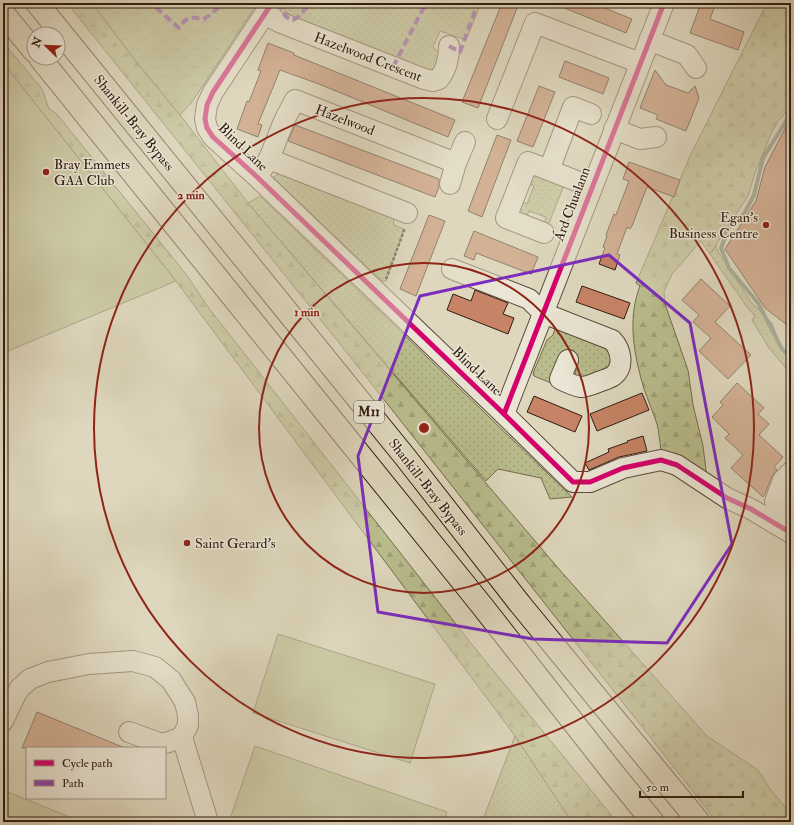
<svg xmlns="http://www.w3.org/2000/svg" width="794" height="825" viewBox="0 0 794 825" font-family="'IM FELL Double Pica',serif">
<defs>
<pattern id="grass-dots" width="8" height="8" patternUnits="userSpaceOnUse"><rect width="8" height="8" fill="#b9bc8c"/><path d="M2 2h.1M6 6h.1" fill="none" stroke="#9fa178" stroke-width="1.8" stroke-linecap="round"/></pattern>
<pattern id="forest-firs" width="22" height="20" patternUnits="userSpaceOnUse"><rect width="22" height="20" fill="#b9bc8c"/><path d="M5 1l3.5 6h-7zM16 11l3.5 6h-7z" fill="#9fa178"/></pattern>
<pattern id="park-crowns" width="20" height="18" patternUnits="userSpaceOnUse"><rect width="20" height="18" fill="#b9bc8c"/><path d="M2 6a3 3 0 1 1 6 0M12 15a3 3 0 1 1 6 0" fill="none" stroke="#9fa178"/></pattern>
</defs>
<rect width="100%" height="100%" fill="#ded7bd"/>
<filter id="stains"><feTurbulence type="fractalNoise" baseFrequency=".005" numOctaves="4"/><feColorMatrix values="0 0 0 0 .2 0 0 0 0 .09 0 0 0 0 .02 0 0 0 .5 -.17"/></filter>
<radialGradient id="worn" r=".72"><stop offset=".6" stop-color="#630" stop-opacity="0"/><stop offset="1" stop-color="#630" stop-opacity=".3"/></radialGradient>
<g fill="url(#grass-dots)" stroke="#746c4e">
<polygon points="285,3 481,3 466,40 440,31 433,47 442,56 434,73 291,21 292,16 287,13 284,8"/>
<polygon points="281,173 393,217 394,225 404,229 386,281 382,281 273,177"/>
<polygon points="532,173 565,183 547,228 544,225 546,217 529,211 527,215 521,217 517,207 521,202 527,204 534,186 528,183"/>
<polygon points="260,196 572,497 550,499 541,478 498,469 486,481 248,203"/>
<polygon points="716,245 717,250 751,302 772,323 782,351 791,361 791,374 769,348 752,320 755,316 747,307 710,254"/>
<polygon points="565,328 613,347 609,374 576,378 575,374 578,363 561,356 553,375 551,383 534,376 533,373 547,340 553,335 555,329"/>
<polygon points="515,736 572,822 482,822"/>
</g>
<g fill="url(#forest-firs)" stroke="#746c4e">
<polygon points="67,3 92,3 134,59 180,115 248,203 558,568 707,736 758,770 771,790 791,814 791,822 717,822 348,354"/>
<path d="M 767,3 L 791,3 L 791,33 L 785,35 L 791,80 L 791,107 L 778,121 L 771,134 L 755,173 L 748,196 L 710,254 L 701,241 L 672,274 L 664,292 L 665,304 L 688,370 L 693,405 L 703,446 L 707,478 L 673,453 L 661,451 C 660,442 659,432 657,424 C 653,412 648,400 644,389 C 634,355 627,319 640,286 L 636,283 L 691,154 Z"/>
<polygon points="3,42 42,89 49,109 56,113 186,274 208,307 470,642 617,822 572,822 515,736 176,281 3,63"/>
</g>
<polygon fill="url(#park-crowns)" stroke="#746c4e" points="92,3 253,3 253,10 192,102 180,115 134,59"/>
<g fill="#b9bc8c" stroke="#746c4e">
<polygon points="3,63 176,281 8,351 3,351"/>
<polygon points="278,634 435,684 410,763 253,713"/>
<polygon points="255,746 447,812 444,822 229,822"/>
<polygon points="3,790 82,822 3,822"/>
</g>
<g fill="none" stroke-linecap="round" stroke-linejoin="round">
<polyline stroke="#6b7b70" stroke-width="4" points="791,113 763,158 754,195 744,214 729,227 721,248 729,268 758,303 782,349 791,357"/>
</g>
<g fill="#c68365" stroke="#301c10">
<polygon points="502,3 519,3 478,108 462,102"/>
<polygon points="552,3 592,3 632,19 626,33"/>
<polygon points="701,3 716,3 710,19 744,32 738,50 690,33"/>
<polygon points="268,43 294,53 294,55 455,120 448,137 319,84 280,70 258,124 262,125 258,137 237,129 247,101 249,102 261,71 258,70"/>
<polygon points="565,61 609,78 603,94 559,77"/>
<polygon points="655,70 666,85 688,93 695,86 699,98 686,131 656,119 658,115 640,108"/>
<polygon points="539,86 555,92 533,147 517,141"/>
<polygon points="791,117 791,328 765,308 725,249 756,201 765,167"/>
<polygon points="295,125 439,179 439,187 435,197 288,141"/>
<polygon points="497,135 511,140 482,217 468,211"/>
<polygon points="629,162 680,180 674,197 647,187 632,226 630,229 627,227 617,254 620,255 615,270 599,264 605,248 603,247 607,236 606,235 614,214 616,215 629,181 623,179"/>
<polygon points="429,215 445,221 416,296 400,289"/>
<polygon points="474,231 538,257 531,274 476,253 474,260 464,256"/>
<polygon points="701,279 730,306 715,322 751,355 728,379 699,351 711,338 693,322 699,315 682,300"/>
<polygon points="582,286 630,303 624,319 576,302"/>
<polygon points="475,290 508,303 503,314 514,318 508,334 447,310 453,294 471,301"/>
<polygon points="737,383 764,408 758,414 769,424 759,435 783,457 774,467 777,470 772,476 765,494 763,497 731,468 743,455 725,438 729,434 712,417 723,405 720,402"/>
<polygon points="642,393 649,410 597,431 590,414"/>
<polygon points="534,396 582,416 575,432 527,412"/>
<polygon points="643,436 647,451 619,457 589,470 585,463 609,452 608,449 628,442 627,441"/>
<polygon points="37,712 125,748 22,748"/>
</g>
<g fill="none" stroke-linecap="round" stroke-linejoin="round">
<g stroke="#5c4b3b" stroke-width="22">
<g id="minor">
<polyline points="272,3 213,92 207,105 205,119 207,128 213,137 256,176 504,414 573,482 590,482 623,468 661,460 677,465 727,498 751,509 791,533"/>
<path d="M 265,14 L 279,22 L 424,79 L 433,81 L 439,79 C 447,69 449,59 449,46"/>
<polyline points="649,40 687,55 696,68"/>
<polyline points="497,119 535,23 640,63"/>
<polyline points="614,129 640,139 656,137"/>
<polyline points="269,159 284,121 295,100 456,163"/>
<polyline points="549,170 573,107 591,114"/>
<polyline points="261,171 269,159 407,213"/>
<polyline points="450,184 456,163 465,142"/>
<polyline points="544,233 506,218 528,162 592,187"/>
<path d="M 452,269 L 529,299 L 543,313 L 612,340 C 621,349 625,367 613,376 C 608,379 601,381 596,383 C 591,385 586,387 581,387 C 574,386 566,382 560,379 L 568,360"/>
<polyline points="504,414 664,3"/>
<polyline points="791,472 783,480 775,502 781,512 791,519"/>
<polyline points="3,721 15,696 20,688 30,679 48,672 89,664 133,661 155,667 171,680 185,702 188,715 188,725 182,737 208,822"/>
<polyline points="129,732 159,743 166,743 182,737"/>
</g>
</g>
<g stroke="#301c10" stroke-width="24">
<g id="highway">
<polyline points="37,3 406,458 520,604 699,822"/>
<polyline points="3,13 34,51"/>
<polyline points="40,58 483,607 610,769 653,822"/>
</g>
</g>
<polyline stroke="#301c10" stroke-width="2.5" stroke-dasharray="3 2" stroke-linecap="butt" points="386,279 405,228"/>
<use href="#minor" stroke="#eae5d4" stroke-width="20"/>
<use href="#highway" stroke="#ded7bd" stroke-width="22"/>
<g stroke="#8e44ad" stroke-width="4" stroke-dasharray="8 4" stroke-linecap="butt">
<path d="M 145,3 L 153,5 L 179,28 C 185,18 191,15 203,20 L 222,5 L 229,3"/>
<path d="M 264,3 L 282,8 C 283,15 286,18 293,20 L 298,17 L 311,3"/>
<polyline points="449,46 460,52 478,3"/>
<polyline points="393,67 426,3"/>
</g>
<g stroke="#eae5d4" stroke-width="8">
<g id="cycleway">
<polyline points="272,3 213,92 207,105 205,119 207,128 213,137 256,176 504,414 573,482 590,482 623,468 661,460 677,465 727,498 751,509 791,533"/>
<polyline points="504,414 664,3"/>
</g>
</g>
<use href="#cycleway" stroke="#d6006c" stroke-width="5"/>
</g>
<path d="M0 0H794V825H0ZM 609,255 L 690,323 L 732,544 L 667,643 L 533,639 L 378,612 L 358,456 L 420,296 Z" fill="#ded7bd" fill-opacity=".55" fill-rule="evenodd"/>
<path fill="none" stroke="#7b2cbf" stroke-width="3" stroke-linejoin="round" d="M 609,255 L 690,323 L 732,544 L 667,643 L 533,639 L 378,612 L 358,456 L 420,296 Z"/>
<g fill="none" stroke="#8f2418" stroke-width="2">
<circle cx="424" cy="428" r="165"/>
<circle cx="424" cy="428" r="330"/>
</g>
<g fill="#8f2418" stroke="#eae5d4" stroke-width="1.5">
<circle cx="46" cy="172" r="4"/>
<circle cx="766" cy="225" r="4"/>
<circle cx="187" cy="543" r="4"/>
</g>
<g text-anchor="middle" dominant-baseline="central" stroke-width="3" stroke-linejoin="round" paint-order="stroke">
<rect fill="#eae5d4" stroke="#68584b" stroke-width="1" x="354" y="401" width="30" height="22" rx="3"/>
<g font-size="13" font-weight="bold" fill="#301c10">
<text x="369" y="412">M11</text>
</g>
<g font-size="14" fill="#301c10" stroke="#eae5d4">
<text transform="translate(368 57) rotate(21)">Hazelwood Crescent</text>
<text transform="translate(345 120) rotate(21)">Hazelwood</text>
<text transform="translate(134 123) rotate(51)">Shankill-Bray Bypass</text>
<text transform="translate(243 147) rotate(44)">Blind Lane</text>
<text transform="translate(572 204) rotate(-69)">Árd Chualann</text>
<text transform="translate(477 371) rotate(44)">Blind Lane</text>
<text transform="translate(428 487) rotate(52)">Shankill-Bray Bypass</text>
</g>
<g font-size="14" fill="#301c10" stroke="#eae5d4" text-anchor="start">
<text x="54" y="164">Bray Emmets<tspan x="54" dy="16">GAA Club</tspan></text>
<text x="758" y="217" text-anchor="end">Egan's<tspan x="758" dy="16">Business Centre</tspan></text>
<text x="195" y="543">Saint Gerard's</text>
</g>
</g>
<circle cx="424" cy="428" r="6" fill="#8f2418" stroke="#eae5d4" stroke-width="2"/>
<g font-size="12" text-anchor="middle" font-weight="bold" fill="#8f2418" stroke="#eae5d4" stroke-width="3" stroke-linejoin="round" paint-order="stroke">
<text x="191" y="199">2 min</text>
<text x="307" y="316">1 min</text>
</g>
<rect width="794" height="825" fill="none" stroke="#ded7bd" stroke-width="16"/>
<rect x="4" y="4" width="786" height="817" fill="none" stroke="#301c10" stroke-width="2"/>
<rect x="8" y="8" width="778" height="809" fill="none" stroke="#301c10"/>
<rect x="26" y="747" width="140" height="52" fill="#eae5d4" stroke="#a09586"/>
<rect x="34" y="760" width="20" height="6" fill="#d6006c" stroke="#a09586"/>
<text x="62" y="767" font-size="12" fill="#301c10">Cycle path</text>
<rect x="34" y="780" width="20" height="6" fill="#8e44ad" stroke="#a09586"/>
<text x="62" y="787" font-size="12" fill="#301c10">Path</text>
<g transform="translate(46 46) rotate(293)"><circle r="19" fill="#eae5d4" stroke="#a09586"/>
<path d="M0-3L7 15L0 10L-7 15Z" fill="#8f2418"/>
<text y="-6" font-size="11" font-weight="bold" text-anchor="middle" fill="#301c10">N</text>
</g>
<path d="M640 791v6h103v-6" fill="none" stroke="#301c10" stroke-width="2"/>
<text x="646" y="791" font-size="12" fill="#301c10" stroke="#eae5d4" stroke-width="3" paint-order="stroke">50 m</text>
<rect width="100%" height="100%" filter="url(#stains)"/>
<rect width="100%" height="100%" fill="url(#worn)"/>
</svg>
